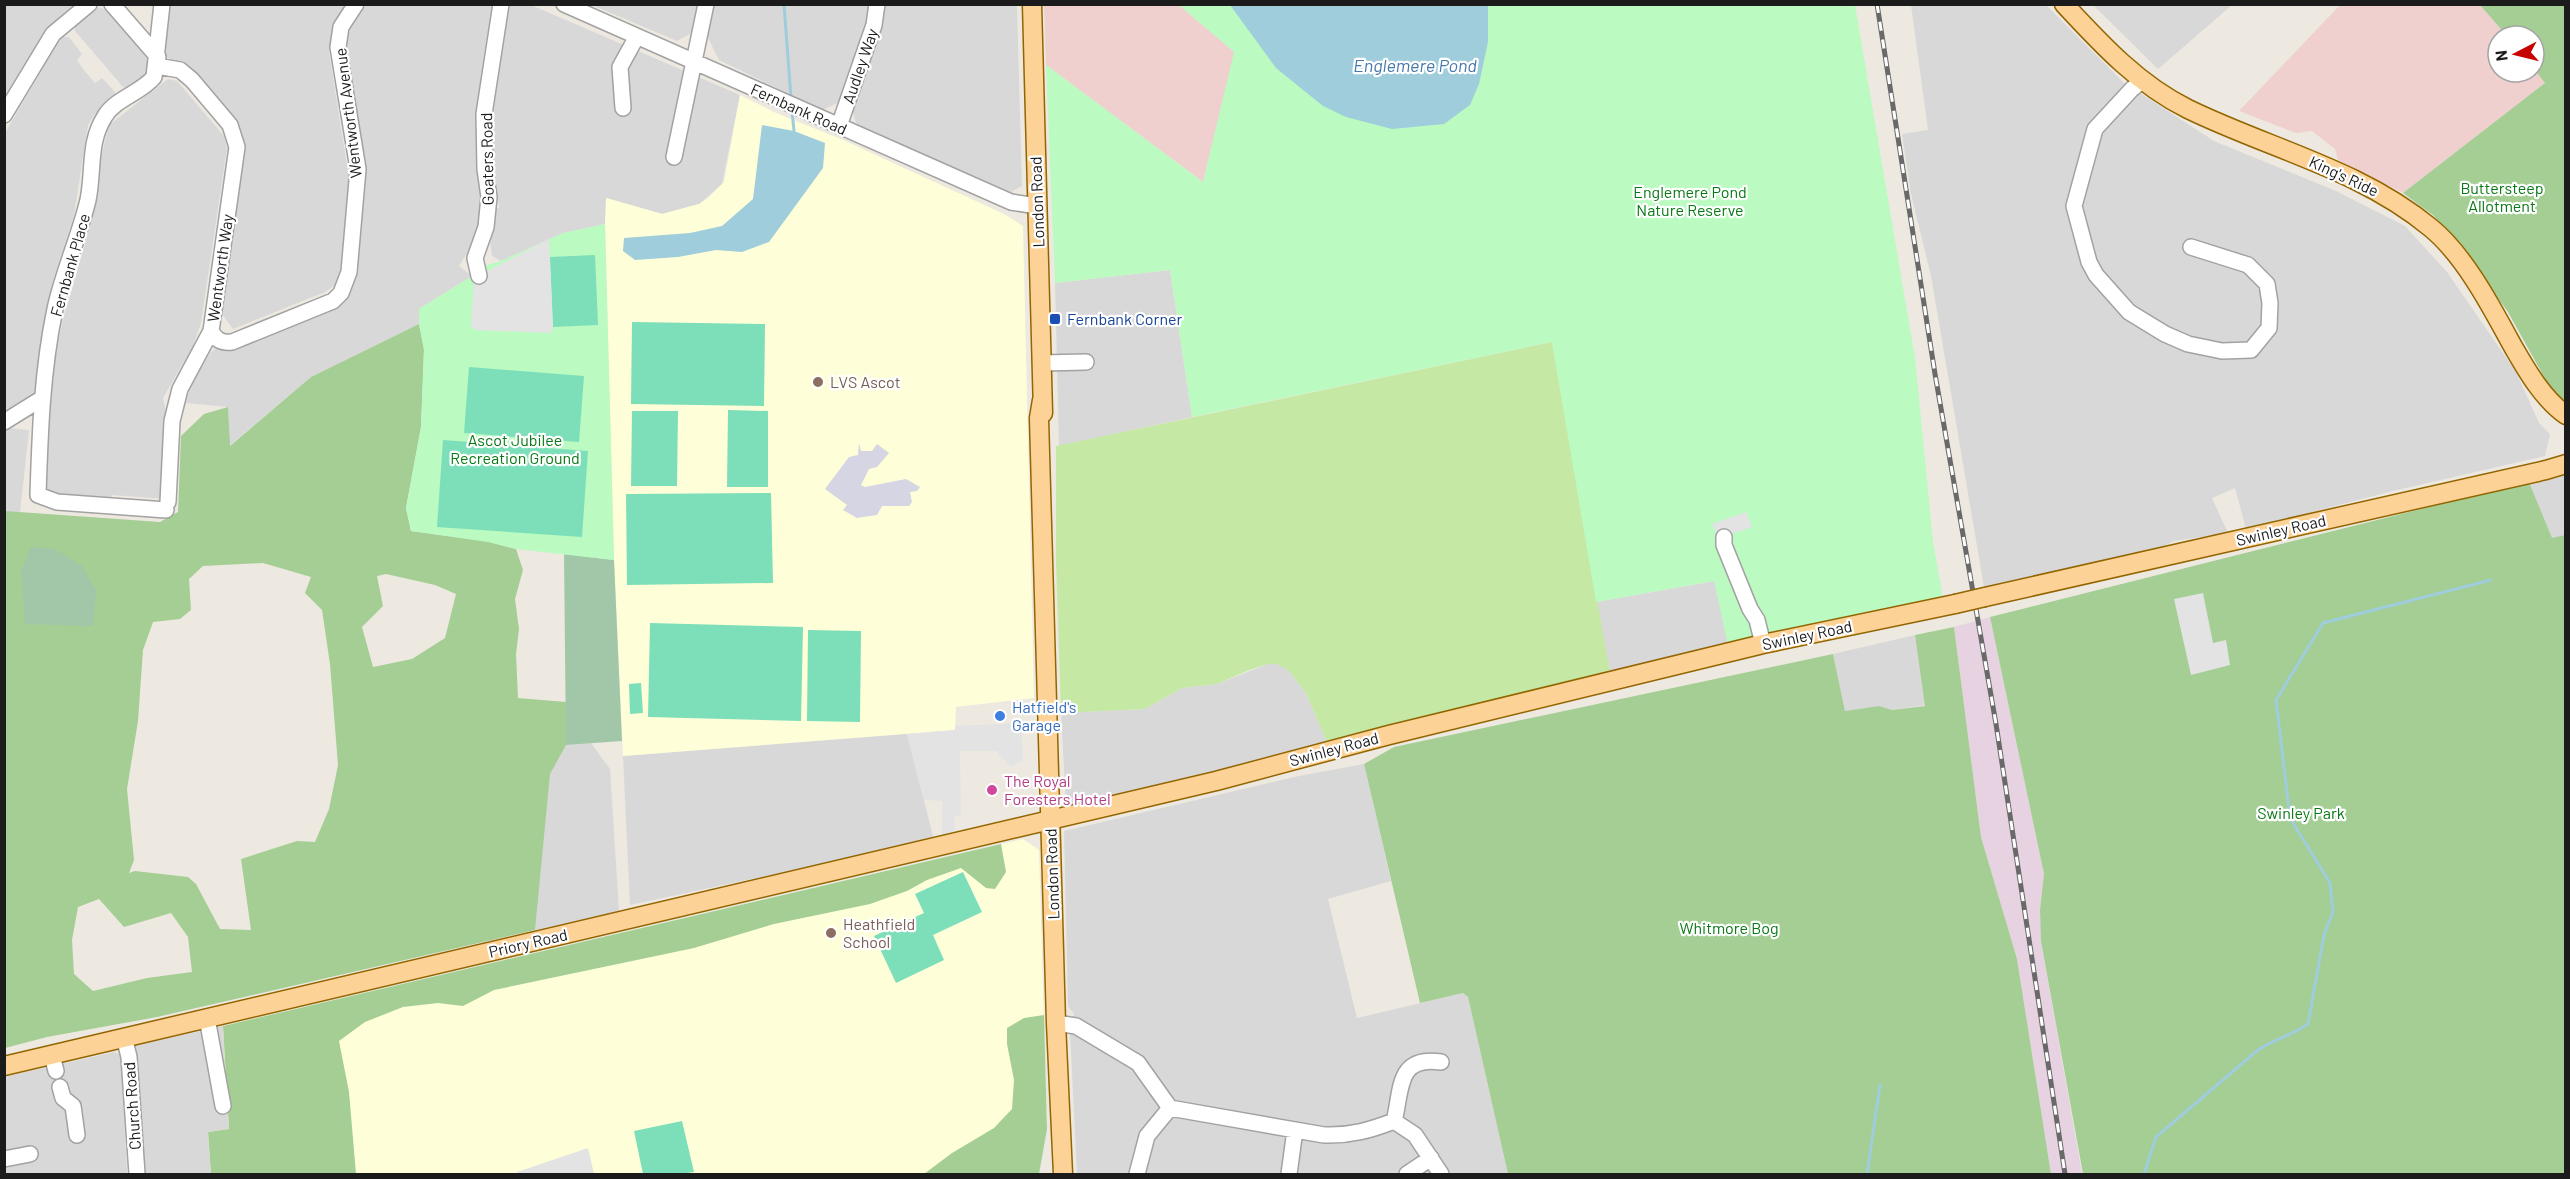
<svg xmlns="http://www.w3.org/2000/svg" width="2570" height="1179" font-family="Barlow,sans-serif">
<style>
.residential{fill:#d9d8d8}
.commercial{fill:#efd0cf}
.industrial{fill:#e7d2e2}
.education{fill:#feffd8}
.grass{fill:#c5e9a4}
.forest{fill:#a4ce94;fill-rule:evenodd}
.cemetery{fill:#a1c7a8}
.park{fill:#bbfac1}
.pitch{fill:#7cdfba}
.parking{fill:#e3e3e3}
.plaza{fill:#d5d5e3}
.water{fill:#9fcddc}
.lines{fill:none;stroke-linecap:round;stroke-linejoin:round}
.stream{stroke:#9fcddc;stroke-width:3}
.minor-casing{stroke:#a2a2a2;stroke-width:18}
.major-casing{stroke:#936500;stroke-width:21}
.minor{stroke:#fff;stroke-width:15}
.major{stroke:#fdd296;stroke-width:18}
.rail-casing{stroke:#696969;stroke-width:5}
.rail{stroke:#fff;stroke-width:3;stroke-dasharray:9;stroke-linecap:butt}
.major-bridge-casing{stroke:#936500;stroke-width:21;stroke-linecap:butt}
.major-bridge{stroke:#fdd296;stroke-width:18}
.transit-dot{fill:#1a4fb4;stroke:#fff;stroke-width:2}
.education-dot{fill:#8d6e63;stroke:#fff;stroke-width:2}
.shop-dot{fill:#3f7fe0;stroke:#fff;stroke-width:2}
.hotel-dot{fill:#d1479c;stroke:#fff;stroke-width:2}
.labels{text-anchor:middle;stroke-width:4.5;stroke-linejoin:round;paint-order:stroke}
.street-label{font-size:16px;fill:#1b1b1b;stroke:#fff}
.park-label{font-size:16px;fill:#097915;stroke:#fff}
.transit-label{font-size:16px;fill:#164399;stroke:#fff;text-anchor:start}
.education-label{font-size:16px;fill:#785e54;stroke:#fff;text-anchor:start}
.shop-label{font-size:16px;fill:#366cbe;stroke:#fff;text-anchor:start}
.hotel-label{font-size:16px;fill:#b23c85;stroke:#fff;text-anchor:start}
.water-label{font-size:18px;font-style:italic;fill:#4778ac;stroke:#fff}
</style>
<rect width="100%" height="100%" fill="#ede9e0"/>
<path class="residential" d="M5,5H76L5,102Z
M169,5H346L334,22L329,52L349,178L342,259L337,284L325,292L233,329L222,314L243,144L239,129L231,117L188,71L164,55Z
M366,5H494L476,121L484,196L477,237L459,266L472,276L419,309V324L311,377L229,446L228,407L186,403L192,382L211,352L215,349L231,350L335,307L345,300L357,277L365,176L346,44L348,34Z
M506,5H531L740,95L722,184L699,204L662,214L607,198L605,224L563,233L501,261L492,256L490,241L495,209L499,208L490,125Z
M592,5H1017L1022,186L1011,192L857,125L851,107L839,102L823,110L719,60L708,38L692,33L677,41Z
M1911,5H2046L2123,82L2214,141L2336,191L2405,226L2447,272L2516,372L2539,423L2550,434L2545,456L2393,491L2246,529L2235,488L2212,498L2228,533L2174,541L2152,552L1984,587L1931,276L1911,194L1902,134L1928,130Z
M2093,5H2232L2158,69Z
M94,6L107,10L151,62L147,77L130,88L123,87L75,31L74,23Z
M61,37H69L82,54L77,60L83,69L95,83L102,78L115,92V97L94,115L88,125L74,215L53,280L43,328L34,397L5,412V133Z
M168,79L177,81L224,136L227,148L201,323L193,346L163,398L173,441L166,499L112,495L109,502L41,497L56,354L62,323L91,224L102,153L109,125Z
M1170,270L1192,417L1059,446L1055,283Z
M7,428L29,430L20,513L5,511L4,429Z
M2565,472V535L2552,539L2529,482Z
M1715,581L1728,645L1610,673L1596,602Z
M1915,635L1926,705L1892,710L1879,706L1845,711L1833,654Z
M1268,664H1277L1288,670L1306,693L1329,747L1066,806L1061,713L1145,709L1182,688L1217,684Z
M907,734L934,840L630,905L623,756Z
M541,737L566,745L591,743L610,769L619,911L535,930Z
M1364,764L1391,881L1328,899L1357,1018L1463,993L1468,997L1508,1174H1077L1070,1032L1074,1014L1068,1006L1064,831L1299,776Z
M223,1026L229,1130L208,1132L211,1174H143L134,1046Z
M114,1052L121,1055L127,1174H5L4,1077Z"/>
<path class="commercial" d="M1044,5H1179L1235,52L1203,182L1046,65Z
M2340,5H2480L2507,36H2498V72H2534V69L2545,83L2403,193L2338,160L2335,149L2312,131L2296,133L2239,111Z"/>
<path class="industrial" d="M1990,617L2044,874L2040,910L2042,947L2082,1174H2051L2017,959L1981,837L1954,627Z"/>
<path class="education" d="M740,95L776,113L841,139L1004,214L1023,226L1034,698L956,707L955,730L623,756L614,560L605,224L606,198L662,214L699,204L707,199L724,182Z
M1023,839L1039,850L1047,1129L934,1174H211L208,1132L229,1129L223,1026Z"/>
<path class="grass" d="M1552,342L1610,673L1416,718L1329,747L1306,693L1288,670L1277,664H1268L1249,670L1217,684L1182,688L1145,709L1061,713L1056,562V446Z"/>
<path class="forest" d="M2480,5H2565V401L2549,386L2508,312L2456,241L2433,215L2403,193L2545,83L2534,69V36H2507Z
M419,324L424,349L421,427L406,508L411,531L486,541L516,549L523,570L515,599L519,629L516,654L518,698L566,702V745L550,774L535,930L157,1017L47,1037L5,1048V511L160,522L178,512L181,436L204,414L228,407L230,446L311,377ZM263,563L311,577L305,593L322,610L330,664L338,765L329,809L315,842L297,841L241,859L251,930L220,929L196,884L188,877L135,871L129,873L134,860L127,789L138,721L143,650L153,622L180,619L191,610L189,579L203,566ZM386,574L435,585L456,594L445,638L412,659L373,667L362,627L383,606L377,576ZM99,899L124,927L171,913L188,937L192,972L147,978L93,991L74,974L72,940L78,907Z
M2529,482L2552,538L2565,535V1174H2083L2041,941L2040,910L2044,874L1990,617Z
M1954,627L1981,837L2017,959L2051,1174H1508L1468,997L1463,993L1420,1003L1364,764L1394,747L1833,654L1845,711L1879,706L1892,710L1925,706L1915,635Z
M1001,844L1006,872L995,889L986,888L961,868L927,880L907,891L870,904L774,924L694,948L494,990L463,1006L438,1003L403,1007L365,1022L339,1041L349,1092L356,1174H211L208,1132L229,1129L223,1026Z
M1044,1015L1047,1129L1039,1174H924L952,1153L994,1128L1012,1109L1014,1080L1007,1044V1028L1024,1018Z"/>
<path class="cemetery" d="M31,547L55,549L82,566L96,590L93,626L25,624L21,571Z
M564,554L614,560L622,741L566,745Z"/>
<path class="park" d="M1179,5H1855L1915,358L1933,542L1943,598L1728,645L1714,581L1596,602L1552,342L1192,417L1170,270L1055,283L1046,65L1203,182L1234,52Z
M605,224L614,560L516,549L488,542L411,531L406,508L421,427L424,350L419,324V309L472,276L476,268L501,261L563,233Z"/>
<path class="pitch" d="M595,255L598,325L553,327L550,257Z
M632,322L765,324L764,406L631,404Z
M469,367L584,376L579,442L464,433Z
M728,410L768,411V487H727Z
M632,411H678L677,486H631Z
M443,440L588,451L582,537L437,527Z
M771,493L773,583L627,585L626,494Z
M650,623L803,627L801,721L648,717Z
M808,630L861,631L860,722L807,721Z
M641,683L643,713L630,714L629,684Z
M963,872L982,912L933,935L944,960L896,983L874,936L924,913L915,894Z
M682,1121L694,1172L681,1174H643L634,1131Z"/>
<path class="parking" d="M549,239L553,328L550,333L476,330L471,327L474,278Z
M1746,512L1752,527L1719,538L1712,524Z
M2203,593L2213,643L2226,640L2230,665L2191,675L2174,599Z
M1021,723L1023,760L1011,767L996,751H960L961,816L954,817L955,834L942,836V801L924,800L907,734L955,730V726Z
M588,1148L594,1174H518L517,1172Z"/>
<path class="plaza" d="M859,443L861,451H872L877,444L889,453L877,467L869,469L861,485L865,487L906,479L920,487L917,491L910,492L912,502L909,506H882L877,515L857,518L843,510L847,505L825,489L849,457L858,455Z"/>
<path class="water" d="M1230,5H1488V42L1479,84L1470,105L1444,124L1392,129L1346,117L1323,106L1276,68Z
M762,125L794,131L825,143L823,168L769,242L742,252L716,250L678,257L635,260L623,251L624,238L690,233L722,226L753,199Z"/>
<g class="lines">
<path class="stream" d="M784,4L791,98
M792,111L794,131
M1867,1174L1880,1085
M2144,1174L2156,1137L2258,1050C2274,1039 2293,1035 2308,1024L2324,935L2333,912L2330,883L2290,818L2276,700L2323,623L2491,580"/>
<defs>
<path id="minor" d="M112,4L158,57
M162,4L154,77C141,93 116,98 105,116C88,142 94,171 88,200C79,237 63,272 55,309C42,371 40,433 38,495L57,502L166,510
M564,4L1011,202L1037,206
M157,66L180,70L192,80L230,125L237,147L211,331L180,389L172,421L168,502
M2143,80L2132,89L2095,129L2074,206L2089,262L2096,275L2129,312L2165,334L2188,344L2222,351L2251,350L2269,328L2270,303L2267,284L2248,265L2191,247
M623,108L620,67L636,38
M4,115L53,34L89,4
M839,126L874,25L877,4
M674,157L706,4
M479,276L475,258L486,227L489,197L485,169L484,114L501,4
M211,331C216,340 221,343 232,342L333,301L341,293L349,272L358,169L338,47L341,27L356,4
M1042,363L1086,362
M4,422L41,399
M1724,537V545L1750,609L1757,620L1763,644
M207,1018L223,1106
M1056,1023L1076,1026L1138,1063L1170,1108L1324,1135C1350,1136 1371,1130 1394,1121
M124,1037L129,1057L137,1174
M52,1055L56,1071
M60,1087L63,1098L73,1106L77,1135
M1394,1121C1402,1091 1396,1055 1441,1062
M1394,1121L1415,1135L1441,1174
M4,1159L30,1154
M1137,1174L1147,1136L1170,1108
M1289,1174L1295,1130
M1407,1174L1431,1158"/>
<path id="major" d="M1032,4L1043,413
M2064,4C2101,44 2139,85 2188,109C2270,149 2360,169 2431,228C2464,255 2491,306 2511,343C2526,369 2542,398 2566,415
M1042,400L1039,418L1056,1023L1063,1174
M1985,597L2546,470L2566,464
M4,1066L1216,781L1389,735L1763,644L1955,604"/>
</defs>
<use href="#minor" class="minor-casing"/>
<use href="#major" class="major-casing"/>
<use href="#minor" class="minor"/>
<use href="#major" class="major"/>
<defs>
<path id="rail" d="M1877,4L1935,374L1996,724L2065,1174"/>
</defs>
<use href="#rail" class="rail-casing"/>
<use href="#rail" class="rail"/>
<defs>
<path id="major-bridge" d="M1955,604L1985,597"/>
</defs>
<use href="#major-bridge" class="major-bridge-casing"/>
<use href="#major-bridge" class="major-bridge"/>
</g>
<rect class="transit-dot" x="1049" y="313" width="12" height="12" rx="3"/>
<g class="education-dot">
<circle cx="818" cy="382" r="6"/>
<circle cx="831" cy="933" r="6"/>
</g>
<circle class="shop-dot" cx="1000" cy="716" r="6"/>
<circle class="hotel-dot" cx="992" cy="790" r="6"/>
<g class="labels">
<g class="street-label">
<text transform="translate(860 66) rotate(-71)" y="6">Audley Way</text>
<text transform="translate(799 109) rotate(24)" y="6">Fernbank Road</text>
<text transform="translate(348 113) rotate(-97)" y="6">Wentworth Avenue</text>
<text transform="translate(487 159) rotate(-91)" y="6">Goaters Road</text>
<text transform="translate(2344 176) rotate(25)" y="6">King's Ride</text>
<text transform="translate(1037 202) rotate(-92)" y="6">London Road</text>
<text transform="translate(70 265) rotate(-74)" y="6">Fernbank Place</text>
<text transform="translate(220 268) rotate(-82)" y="6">Wentworth Way</text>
<text transform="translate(2281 530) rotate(-13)" y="6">Swinley Road</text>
<text transform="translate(1807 635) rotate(-12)" y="6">Swinley Road</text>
<text transform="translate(1334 749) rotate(-15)" y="6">Swinley Road</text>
<text transform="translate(1052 874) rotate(-92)" y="6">London Road</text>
<text transform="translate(528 943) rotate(-13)" y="6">Priory Road</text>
<text transform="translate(132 1106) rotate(-94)" y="6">Church Road</text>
</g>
<g class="park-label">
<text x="2502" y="194">Buttersteep<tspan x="2502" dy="18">Allotment</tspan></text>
<text x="1690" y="198">Englemere Pond<tspan x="1690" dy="18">Nature Reserve</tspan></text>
<text x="515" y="446">Ascot Jubilee<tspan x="515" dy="18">Recreation Ground</tspan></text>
<text x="2301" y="819">Swinley Park</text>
<text x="1729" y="934">Whitmore Bog</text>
</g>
<g class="transit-label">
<text x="1067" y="325">Fernbank Corner</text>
</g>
<g class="education-label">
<text x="830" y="388">LVS Ascot</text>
<text x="843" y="930">Heathfield<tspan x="843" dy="18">School</tspan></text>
</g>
<g class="shop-label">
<text x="1012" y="713">Hatfield's<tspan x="1012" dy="18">Garage</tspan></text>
</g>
<g class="hotel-label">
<text x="1004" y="787">The Royal<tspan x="1004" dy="18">Foresters Hotel</tspan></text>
</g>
<g class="water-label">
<text x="1415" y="72">Englemere Pond</text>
</g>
</g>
<rect width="2570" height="1179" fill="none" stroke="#1b1b1b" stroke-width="12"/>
<g transform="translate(2516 54) rotate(263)"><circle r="28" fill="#ffffff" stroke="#a4a4a4" stroke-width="1.5"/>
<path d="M0-4.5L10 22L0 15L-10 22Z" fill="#c70300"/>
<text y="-9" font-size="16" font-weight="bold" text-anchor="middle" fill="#1b1b1b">N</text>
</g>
</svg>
